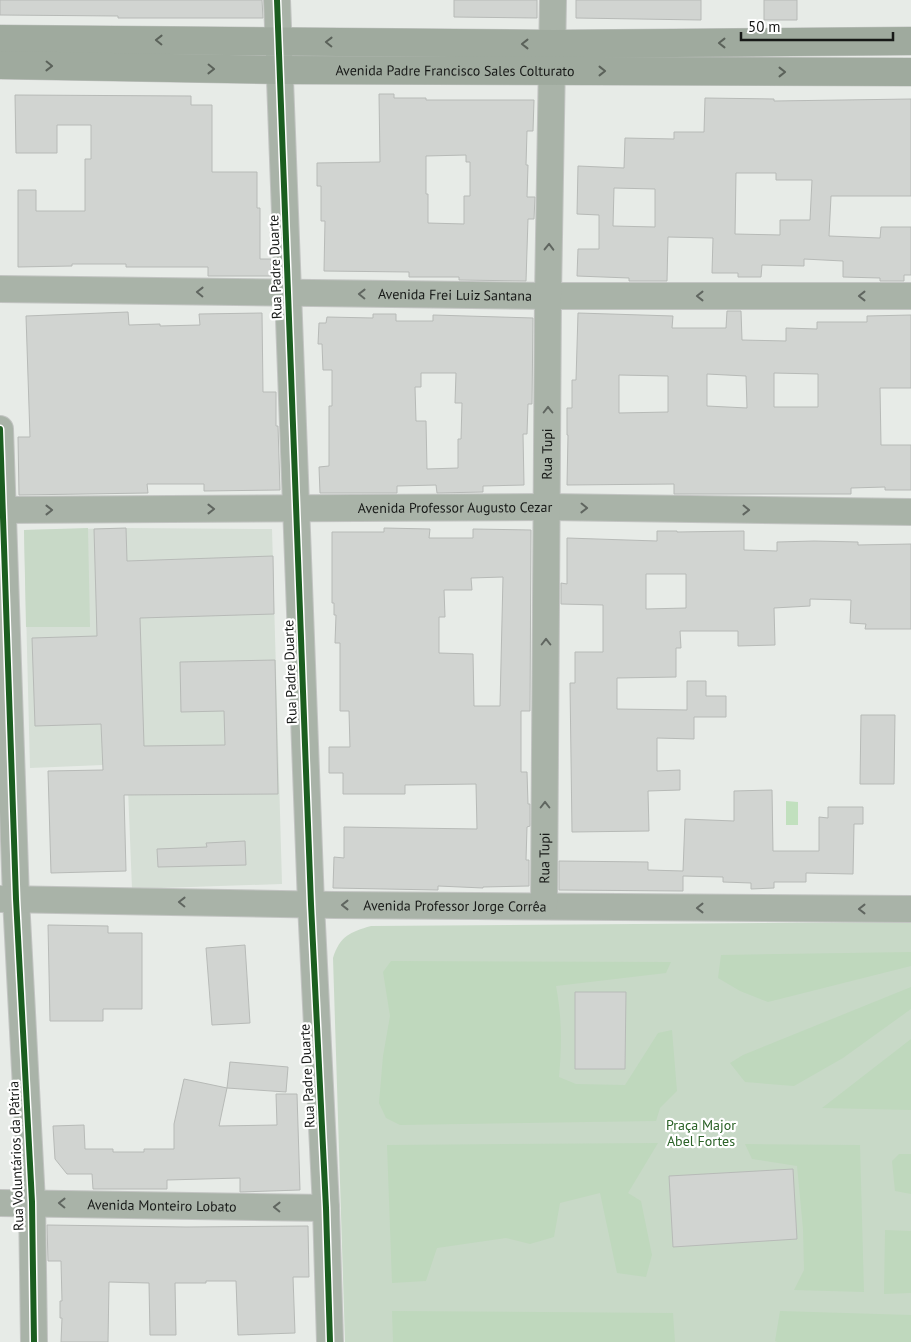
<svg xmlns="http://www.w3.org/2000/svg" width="911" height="1342" font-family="'PT Sans',sans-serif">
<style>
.built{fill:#d6dfd6}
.green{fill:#c8d9c7}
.forest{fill:#bfd8bd}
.water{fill:#c1e0be}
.building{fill:#d1d4d1;stroke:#b7bab7;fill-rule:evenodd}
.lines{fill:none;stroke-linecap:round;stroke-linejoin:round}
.minor-casing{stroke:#c2c4c2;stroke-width:28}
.major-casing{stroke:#c2c4c2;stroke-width:29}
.minor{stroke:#a9b3a8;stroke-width:26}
.major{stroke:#9faa9e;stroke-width:28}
.cycleway-casing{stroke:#fff;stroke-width:9}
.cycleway{stroke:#1b5e20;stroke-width:6}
.oneway{stroke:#5b625a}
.oneway2{stroke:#606660}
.labels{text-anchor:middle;stroke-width:4.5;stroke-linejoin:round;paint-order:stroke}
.street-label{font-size:14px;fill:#171917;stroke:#fff}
.park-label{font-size:14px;fill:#2b6227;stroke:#fff}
</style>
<rect width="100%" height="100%" fill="#e7ebe7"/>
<path class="built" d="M126,528L272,529L282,884L132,889L127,764L30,768L24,530Z"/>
<path class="green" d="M88,528L90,627H26L24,530Z
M911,922V1342H345L333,958C340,936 350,932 371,926Z"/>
<path class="forest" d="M911,952V966L768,1002L740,991L718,978L721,955Z
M391,961L671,962L666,973L556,986C562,1018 562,1045 559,1077L576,1084L625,1085L658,1033L672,1030L677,1091L660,1108L656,1121L400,1125L386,1118L379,1103L383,1056L390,1016L383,972Z
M911,987V1009L843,1058L794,1086L745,1082L730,1063L743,1055Z
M911,1039V1110L822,1108Z
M658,1143L628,1193L641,1201L652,1255L646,1277L617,1273L600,1193L560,1203L554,1237L530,1244L506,1238L437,1248L426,1281L392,1283L387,1145Z
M745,1144L860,1145L864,1292L794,1290L804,1270L803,1229L797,1166L752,1159Z
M899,1154H911V1194L895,1191L892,1161Z
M885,1230L911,1231V1293L884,1294Z
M392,1311L673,1313L675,1342H393Z
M780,1311L911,1315V1342H777L775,1341Z"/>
<path class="water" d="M786,801L798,802V825H786Z"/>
<path class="building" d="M0,0H262L263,18H118V16L0,15Z
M454,0H537V18L454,17Z
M576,0H701V20L576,18Z
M764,0H797V20H764Z
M379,94H394V98H426V100H534L533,131H527L526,165H528L527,197H535L534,219H528L526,281L459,280V277H409V272L324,271L325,221H321V186H317V163L380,162ZM466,155V162H470V196H464V224L428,223V194H426V156Z
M15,95L191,96V105H212V172H257V208H260V259H271V276H208V267H126V264H72V266L18,267V190H36V211H85V159H91V125H57V153H16Z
M705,98L774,99V101L911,99V196H831L829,236L880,238L881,227H911V275H904V281H880V278L843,277V261L804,259V266L762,265L761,277H738V273H712L713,238L668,237L667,281H629V278L577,276L578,249H599V215L577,214L578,166L624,168L625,138L674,139V132H704ZM736,173H776V180H812L810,220H780V235L735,234ZM614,188L655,189V227L613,226Z
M727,311H741L742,340L786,341V328L817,329V322H867V316L911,315V388H880L881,445H911V490H885V487L851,488V494H674V484L567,485L568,435H567V408H572V380H576L578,313L673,316L672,328H726ZM774,373L818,374V407H774ZM707,374L746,376L747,408L707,406ZM619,375L668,376V412L619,413Z
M128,312L129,325L160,324V326L200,325L199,314L262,313L263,392H276V426H278L280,490L204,491V484H147L148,493L19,495L18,437H30L26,316Z
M373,314H396V321H433V315L533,318L532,404H528L527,434H523L524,485L483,486V492L437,493L436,485L397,486V493H320L319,467L329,466V406H332V370H323L322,344H318L319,323H326L327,317L373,318ZM421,373H456L455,403H462L461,439H458V468L427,469L426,421H416L415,387H421Z
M126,528L127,561L273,556L274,614L140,618L144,746L225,745L224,711L181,712L180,662L275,660L278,794L124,795L126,871L51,873L48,771L103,770L101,724L35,726L32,638L97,636L94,529Z
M384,528L430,529L429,538H473V529L531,530L530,711H521V772H527L528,804H530V826L527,827L526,860H529V886L483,887V888L438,886V890L333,888L334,857L344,858V827L477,829L476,784L405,785V794H343V773H329V747H350L349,711H340V643H335L336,615H334V603H332V532H384ZM503,577L500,706H474L473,654L439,653V617H445L444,590H472L471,578Z
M657,531H677V532L744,531V550L777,551V542L814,541L858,542V545L911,544V629H865L866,624L850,623L851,600L810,599V606L774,608L775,645L738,646V631H680L681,648H676V677L617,678V709L687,710V681H706V696H726V717H694V739L657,738V771L680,770V790L648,791L649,831L572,832L570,683H575V652H603V605L561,604V583L567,584V538L657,541ZM646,574H686V608L646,609Z
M861,715H895L894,784H860Z
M772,790L773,851H819V817L828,818V807H863V824H854L853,874L806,873V882H774V888L751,889V883L723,882V877L683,876V891L559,890V861L648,862V870L683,871L685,819L734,821V791Z
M245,841L246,865L158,867L157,849L207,847L206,843Z
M48,925L108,926V933H142V1009H103V1021H50Z
M245,945L250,1023L212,1025L206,948Z
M575,992H626L625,1069H575Z
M230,1062L288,1067L286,1092L227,1088Z
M184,1079L227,1088L219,1126L277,1125L276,1094H297L300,1190L240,1192V1178L167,1180V1189H93L92,1174H67L55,1159L53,1126L84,1125L85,1149H113V1152H144V1149H174V1124Z
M793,1169L797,1239L673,1247L669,1176Z
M47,1225L186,1227L308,1226L309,1277H293L295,1333L238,1335L236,1281H206V1283H175L176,1335H150L149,1283L109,1282L108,1342H61L62,1318H60V1301H62L61,1261H48Z"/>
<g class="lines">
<defs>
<g id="minor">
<path d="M277,0L311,904L326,1208L330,1342"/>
<path id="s1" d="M0,289L548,296H911"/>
<path d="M0,429L16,899L32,1202L34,1342"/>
<path id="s2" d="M0,510L547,507L911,512"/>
<path id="s3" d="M0,899L334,905L911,909"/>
<path id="s4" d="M544,906L548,296L553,0"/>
<path id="s5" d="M0,1203L326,1208"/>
</g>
<g id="major">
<path d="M0,39L553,44L911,41"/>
<path id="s6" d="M0,65L279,70L911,72"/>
</g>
</defs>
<use href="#minor" class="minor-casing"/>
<use href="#major" class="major-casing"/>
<use href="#minor" class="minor"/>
<use href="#major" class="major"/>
<defs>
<path id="cycleway" d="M277,0L311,904L326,1208L330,1342
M0,429L16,899L32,1202L34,1342"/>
</defs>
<use href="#cycleway" class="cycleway-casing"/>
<use href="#cycleway" class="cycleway"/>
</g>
<defs><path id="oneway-chevron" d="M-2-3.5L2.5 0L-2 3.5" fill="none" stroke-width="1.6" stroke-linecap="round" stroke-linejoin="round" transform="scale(1.25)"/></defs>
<g class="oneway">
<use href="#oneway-chevron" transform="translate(159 40) rotate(-179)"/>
<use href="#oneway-chevron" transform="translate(329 42) rotate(-179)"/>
<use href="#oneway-chevron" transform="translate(722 43) rotate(180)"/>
<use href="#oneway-chevron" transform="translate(525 44) rotate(-180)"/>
<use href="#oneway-chevron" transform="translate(49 66) rotate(1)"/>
<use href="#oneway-chevron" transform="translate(211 69) rotate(1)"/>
<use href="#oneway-chevron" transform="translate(602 71)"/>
<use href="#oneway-chevron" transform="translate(782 72)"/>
</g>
<g class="oneway2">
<use href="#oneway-chevron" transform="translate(549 247) rotate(-89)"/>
<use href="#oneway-chevron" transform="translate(200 292) rotate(-179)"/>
<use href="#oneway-chevron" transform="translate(362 294) rotate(-179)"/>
<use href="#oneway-chevron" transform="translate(700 296) rotate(180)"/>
<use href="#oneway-chevron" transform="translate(862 296) rotate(180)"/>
<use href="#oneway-chevron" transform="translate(548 410) rotate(-90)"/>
<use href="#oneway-chevron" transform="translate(584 508) rotate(1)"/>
<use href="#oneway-chevron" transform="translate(211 509)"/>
<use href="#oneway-chevron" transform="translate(49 510)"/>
<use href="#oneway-chevron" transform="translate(746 510) rotate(1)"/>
<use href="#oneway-chevron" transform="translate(546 642) rotate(-90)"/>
<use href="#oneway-chevron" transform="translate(545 805) rotate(-90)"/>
<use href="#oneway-chevron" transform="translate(182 902) rotate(-179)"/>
<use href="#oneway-chevron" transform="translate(345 905) rotate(-180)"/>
<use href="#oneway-chevron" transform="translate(700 908) rotate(-180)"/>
<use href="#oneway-chevron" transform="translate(862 909) rotate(-180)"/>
<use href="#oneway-chevron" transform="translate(62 1203) rotate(-179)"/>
<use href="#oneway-chevron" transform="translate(277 1207) rotate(-179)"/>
</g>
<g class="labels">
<g class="street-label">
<text dy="5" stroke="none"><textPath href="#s6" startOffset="455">Avenida Padre Francisco Sales Colturato</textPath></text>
<text transform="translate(275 267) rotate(-92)" y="5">Rua Padre Duarte</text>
<text dy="5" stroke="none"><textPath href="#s1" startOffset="455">Avenida Frei Luiz Santana</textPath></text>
<text dy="5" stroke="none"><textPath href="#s4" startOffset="452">Rua Tupi</textPath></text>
<text dy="5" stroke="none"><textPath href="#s2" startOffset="455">Avenida Professor Augusto Cezar</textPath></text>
<text transform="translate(290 672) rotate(-92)" y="5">Rua Padre Duarte</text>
<text dy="5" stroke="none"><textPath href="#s4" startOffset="48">Rua Tupi</textPath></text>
<text dy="5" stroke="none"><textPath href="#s3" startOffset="455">Avenida Professor Jorge Corrêa</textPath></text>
<text transform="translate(307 1076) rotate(-93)" y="5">Rua Padre Duarte</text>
<text transform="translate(16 1156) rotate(-92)" y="5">Rua Voluntários da Pátria</text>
<text dy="5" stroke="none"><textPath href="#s5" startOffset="162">Avenida Monteiro Lobato</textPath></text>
</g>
<g class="park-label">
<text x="701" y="1130">Praça Major<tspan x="701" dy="16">Abel Fortes</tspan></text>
</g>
</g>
<path d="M741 32v8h152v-8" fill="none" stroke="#171917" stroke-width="2.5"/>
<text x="748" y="32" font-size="15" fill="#171917" stroke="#ffffff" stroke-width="4" paint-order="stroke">50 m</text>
</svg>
